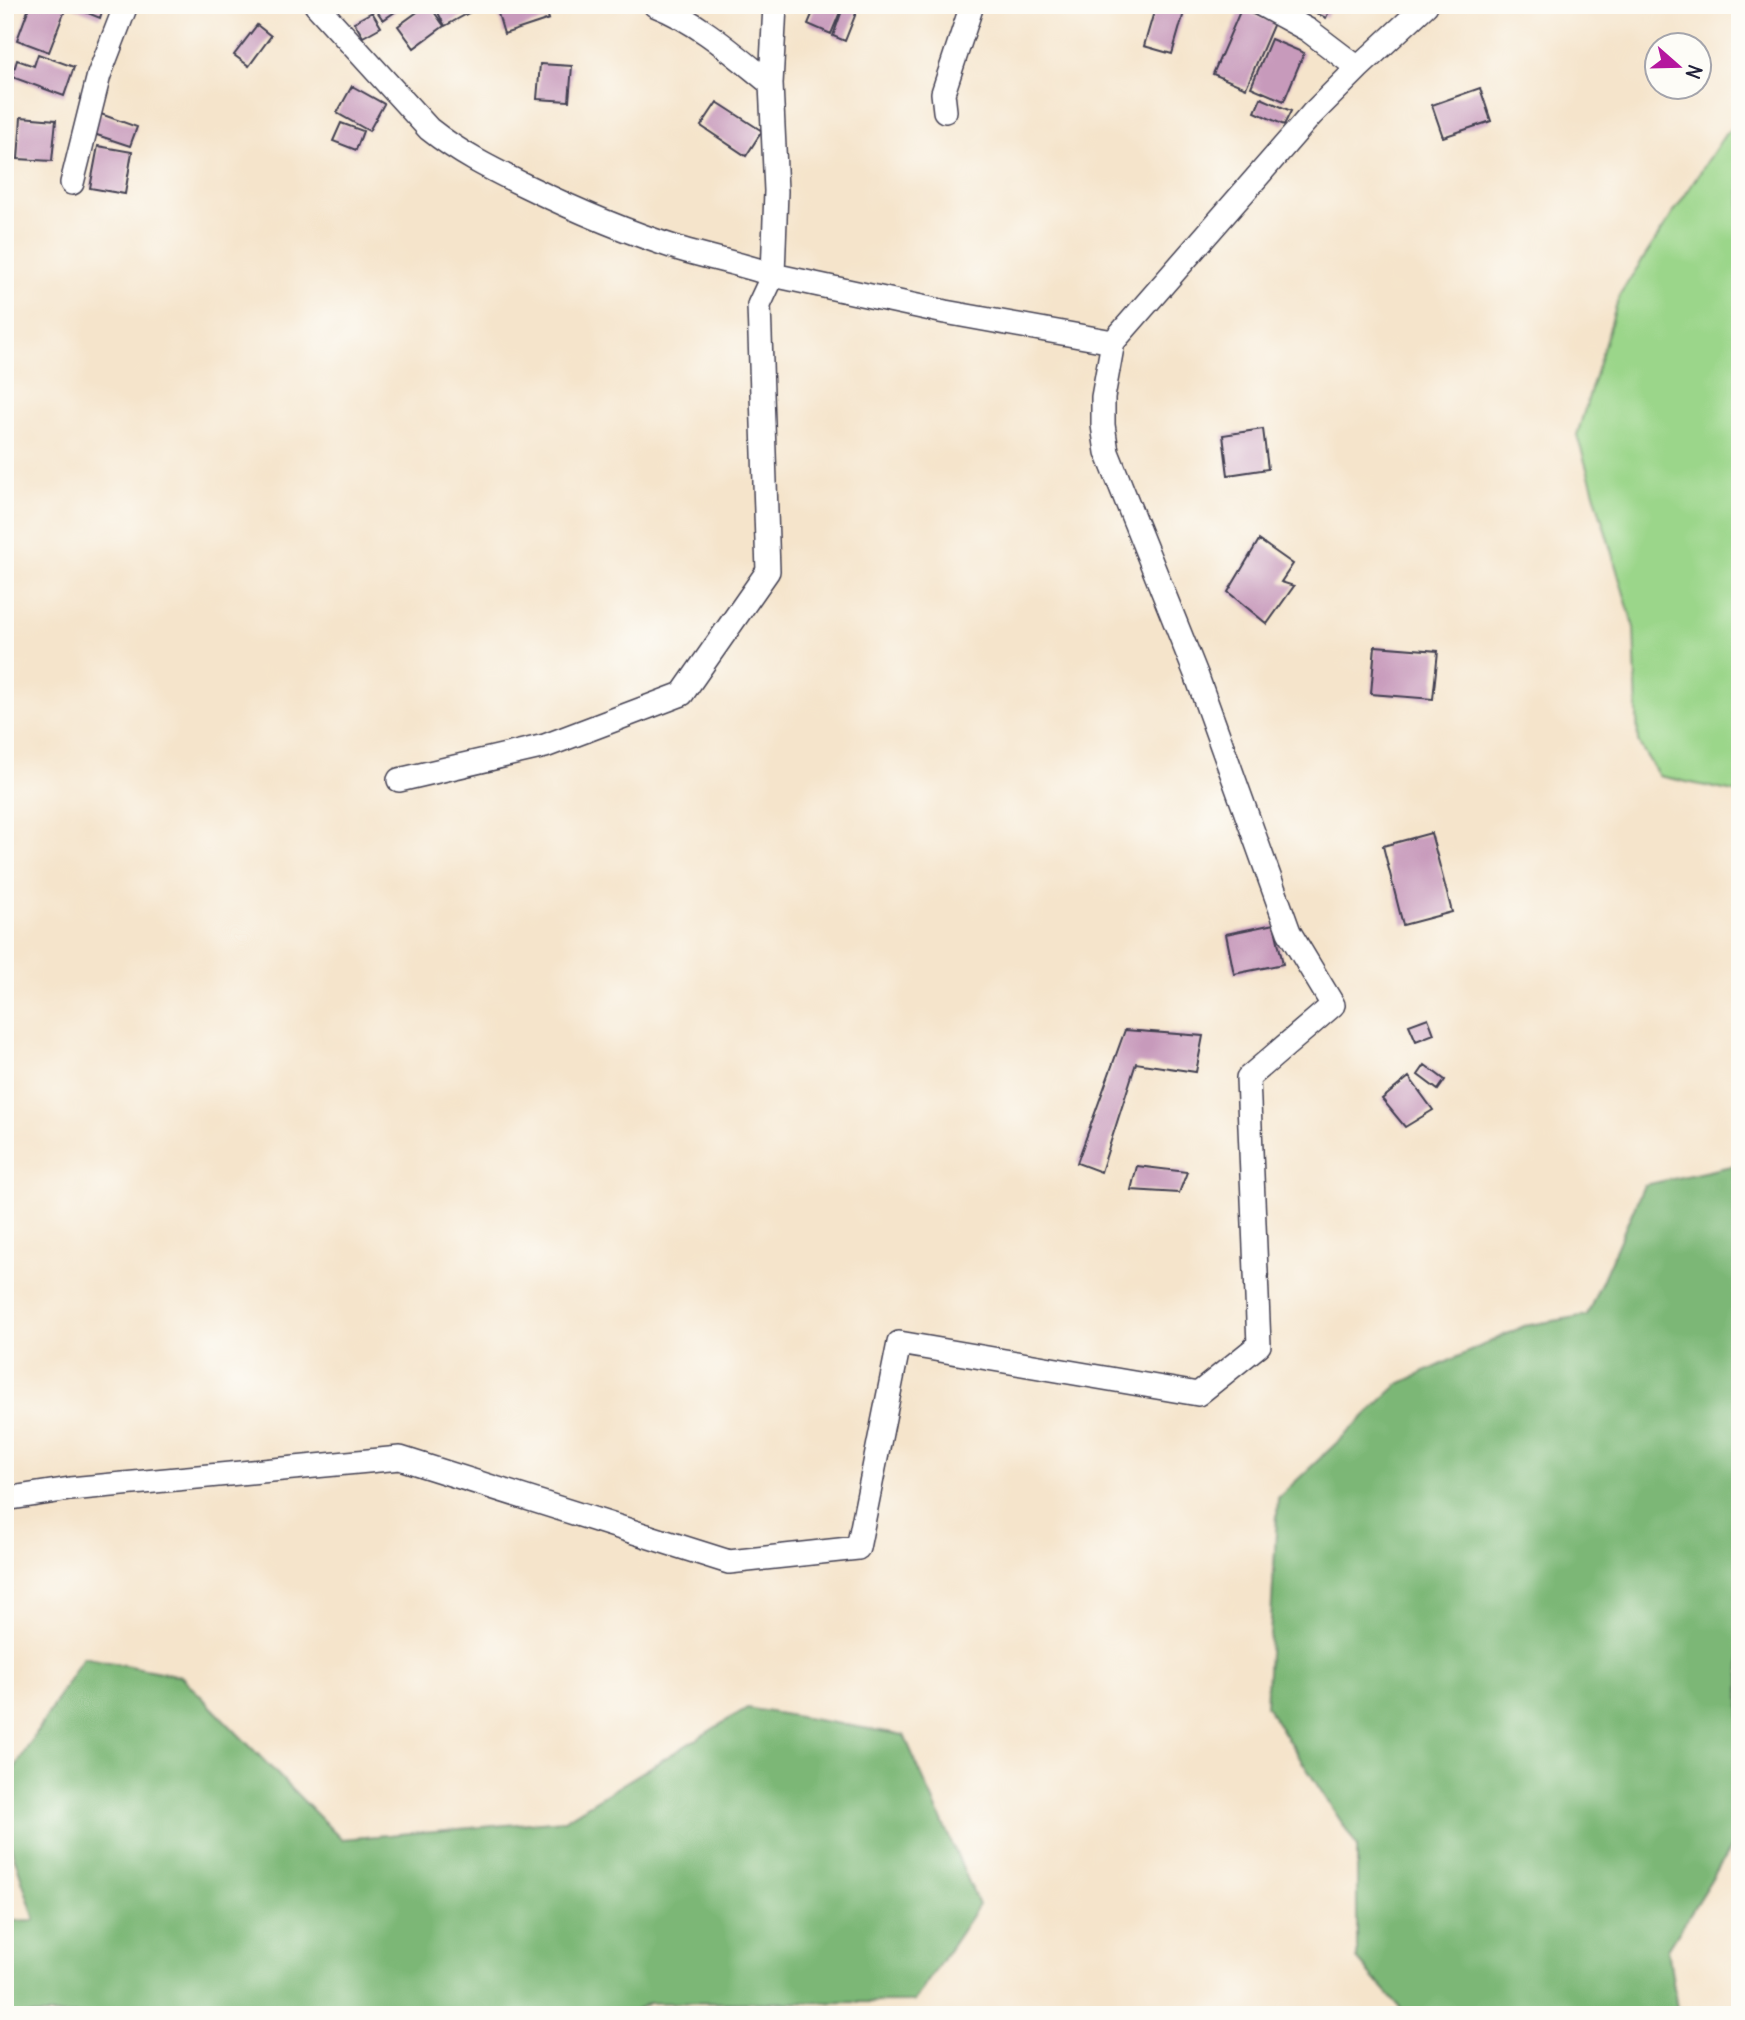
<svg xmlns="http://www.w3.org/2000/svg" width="1745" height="2020" font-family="Delius,sans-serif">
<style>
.green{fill:#9bd68a;stroke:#5e7c62;stroke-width:2}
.forest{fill:#7cb776;stroke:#4f6c58;stroke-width:2}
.building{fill:#c79abb}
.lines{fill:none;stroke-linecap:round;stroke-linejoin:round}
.minor-casing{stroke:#423f51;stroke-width:26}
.minor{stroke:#fff;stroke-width:23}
</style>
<rect width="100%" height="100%" fill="#fdfcf7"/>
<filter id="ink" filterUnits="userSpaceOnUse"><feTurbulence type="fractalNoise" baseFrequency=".0143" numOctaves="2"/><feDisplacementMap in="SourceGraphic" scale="14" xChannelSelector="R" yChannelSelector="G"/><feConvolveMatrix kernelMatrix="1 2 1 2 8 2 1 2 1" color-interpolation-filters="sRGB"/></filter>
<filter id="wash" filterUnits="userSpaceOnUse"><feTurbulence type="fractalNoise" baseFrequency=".00686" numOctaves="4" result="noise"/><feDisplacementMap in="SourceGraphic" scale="28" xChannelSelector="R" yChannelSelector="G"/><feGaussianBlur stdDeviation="1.57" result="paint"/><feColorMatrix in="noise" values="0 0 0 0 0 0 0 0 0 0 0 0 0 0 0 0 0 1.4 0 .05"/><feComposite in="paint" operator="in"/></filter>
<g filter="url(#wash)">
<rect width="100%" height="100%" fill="#f5e4cb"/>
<path class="green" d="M1740,122V793H1738L1659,776L1638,742L1634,628L1577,435L1620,294L1726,133Z"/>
<path class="forest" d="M1740,1164V1840L1735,1841L1668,1949L1678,2015H1406L1357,1959V1846L1266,1706L1278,1498L1399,1384L1524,1326L1587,1315L1644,1185Z
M83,1657L181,1676L341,1839L564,1820L747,1708L904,1735L979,1905L914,2002L649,2003L626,2015H5V1921L35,1920L5,1828V1784Z"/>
<g id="blocks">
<path class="building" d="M30,5H67L49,52L17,40Z
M68,5H104L100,18Z
M373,5H405L383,20Z
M427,5H429L444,26L414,48L398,26Z
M434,5H469L472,11L445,26Z
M512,5H544L549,19L504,34L497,10Z
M816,5H843L831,34L808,24Z
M844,5L858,8L845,41L833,36Z
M1156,5H1172L1185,9L1172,54L1144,46Z
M1299,5H1332L1326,18Z
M1241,9L1274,23L1246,88L1213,74Z
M372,12L381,27L363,37L354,22Z
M257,25L271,36L249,66L234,55Z
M1271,39L1304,53L1284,101L1251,87Z
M38,54L74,67L64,96L12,77L17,60L34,66Z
M540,64L572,66L569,101L537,99Z
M352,86L384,104L369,131L337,113Z
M1480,88L1491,121L1443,137L1432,105Z
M1261,98L1291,111L1284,125L1255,112Z
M717,102L762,131L746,156L701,126Z
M98,113L137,127L130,146L91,133Z
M21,117L56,120L52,161L18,159Z
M341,123L363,131L356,150L333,141Z
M98,146L132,152L125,194L90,188Z
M1263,429L1268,469L1228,475L1223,435Z
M1259,540L1293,564L1281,582L1294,586L1267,624L1228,592Z
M1375,646L1438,651L1433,699L1371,694Z
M1431,833L1452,912L1403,925L1383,846Z
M1274,924L1283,964L1234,974L1226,934Z
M1428,1018L1434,1034L1416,1041L1409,1025Z
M1125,1030L1203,1036L1196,1072L1136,1063L1101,1172L1077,1163Z
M1425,1065L1445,1080L1438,1090L1418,1075Z
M1409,1077L1433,1110L1405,1127L1382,1099Z
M1137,1166L1187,1172L1179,1193L1131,1190Z"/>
</g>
</g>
<g filter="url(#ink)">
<use href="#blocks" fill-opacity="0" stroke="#423f51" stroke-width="2"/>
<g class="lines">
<defs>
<path id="minor" d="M316,5L429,129C459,153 491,169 526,186C575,210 627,232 680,249C710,258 742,264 773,275L776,191L771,84L775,5
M655,5C699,22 735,55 771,84
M1262,5L1308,30L1358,68
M945,111L943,93L972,5
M72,183L99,75L126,5
M399,780L545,746L682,694L768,571L759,305L773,275L945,312L1113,342L1312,114L1358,68L1426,5
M5,1499L70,1489L400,1458L729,1562L858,1548L899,1343L1198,1394L1259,1345L1248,1078L1333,1005L1289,932L1196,674L1107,452L1103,425V397L1113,342"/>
</defs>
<use href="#minor" class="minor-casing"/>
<use href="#minor" class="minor"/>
</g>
</g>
<rect width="1745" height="2020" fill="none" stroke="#fdfcf7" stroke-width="28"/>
<g transform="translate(1678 66) rotate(110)"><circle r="33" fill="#fdfcf7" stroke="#a5a5ac" stroke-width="2"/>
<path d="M0-5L12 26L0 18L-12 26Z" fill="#b5179e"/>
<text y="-10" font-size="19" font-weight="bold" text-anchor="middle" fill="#22223b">N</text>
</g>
</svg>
